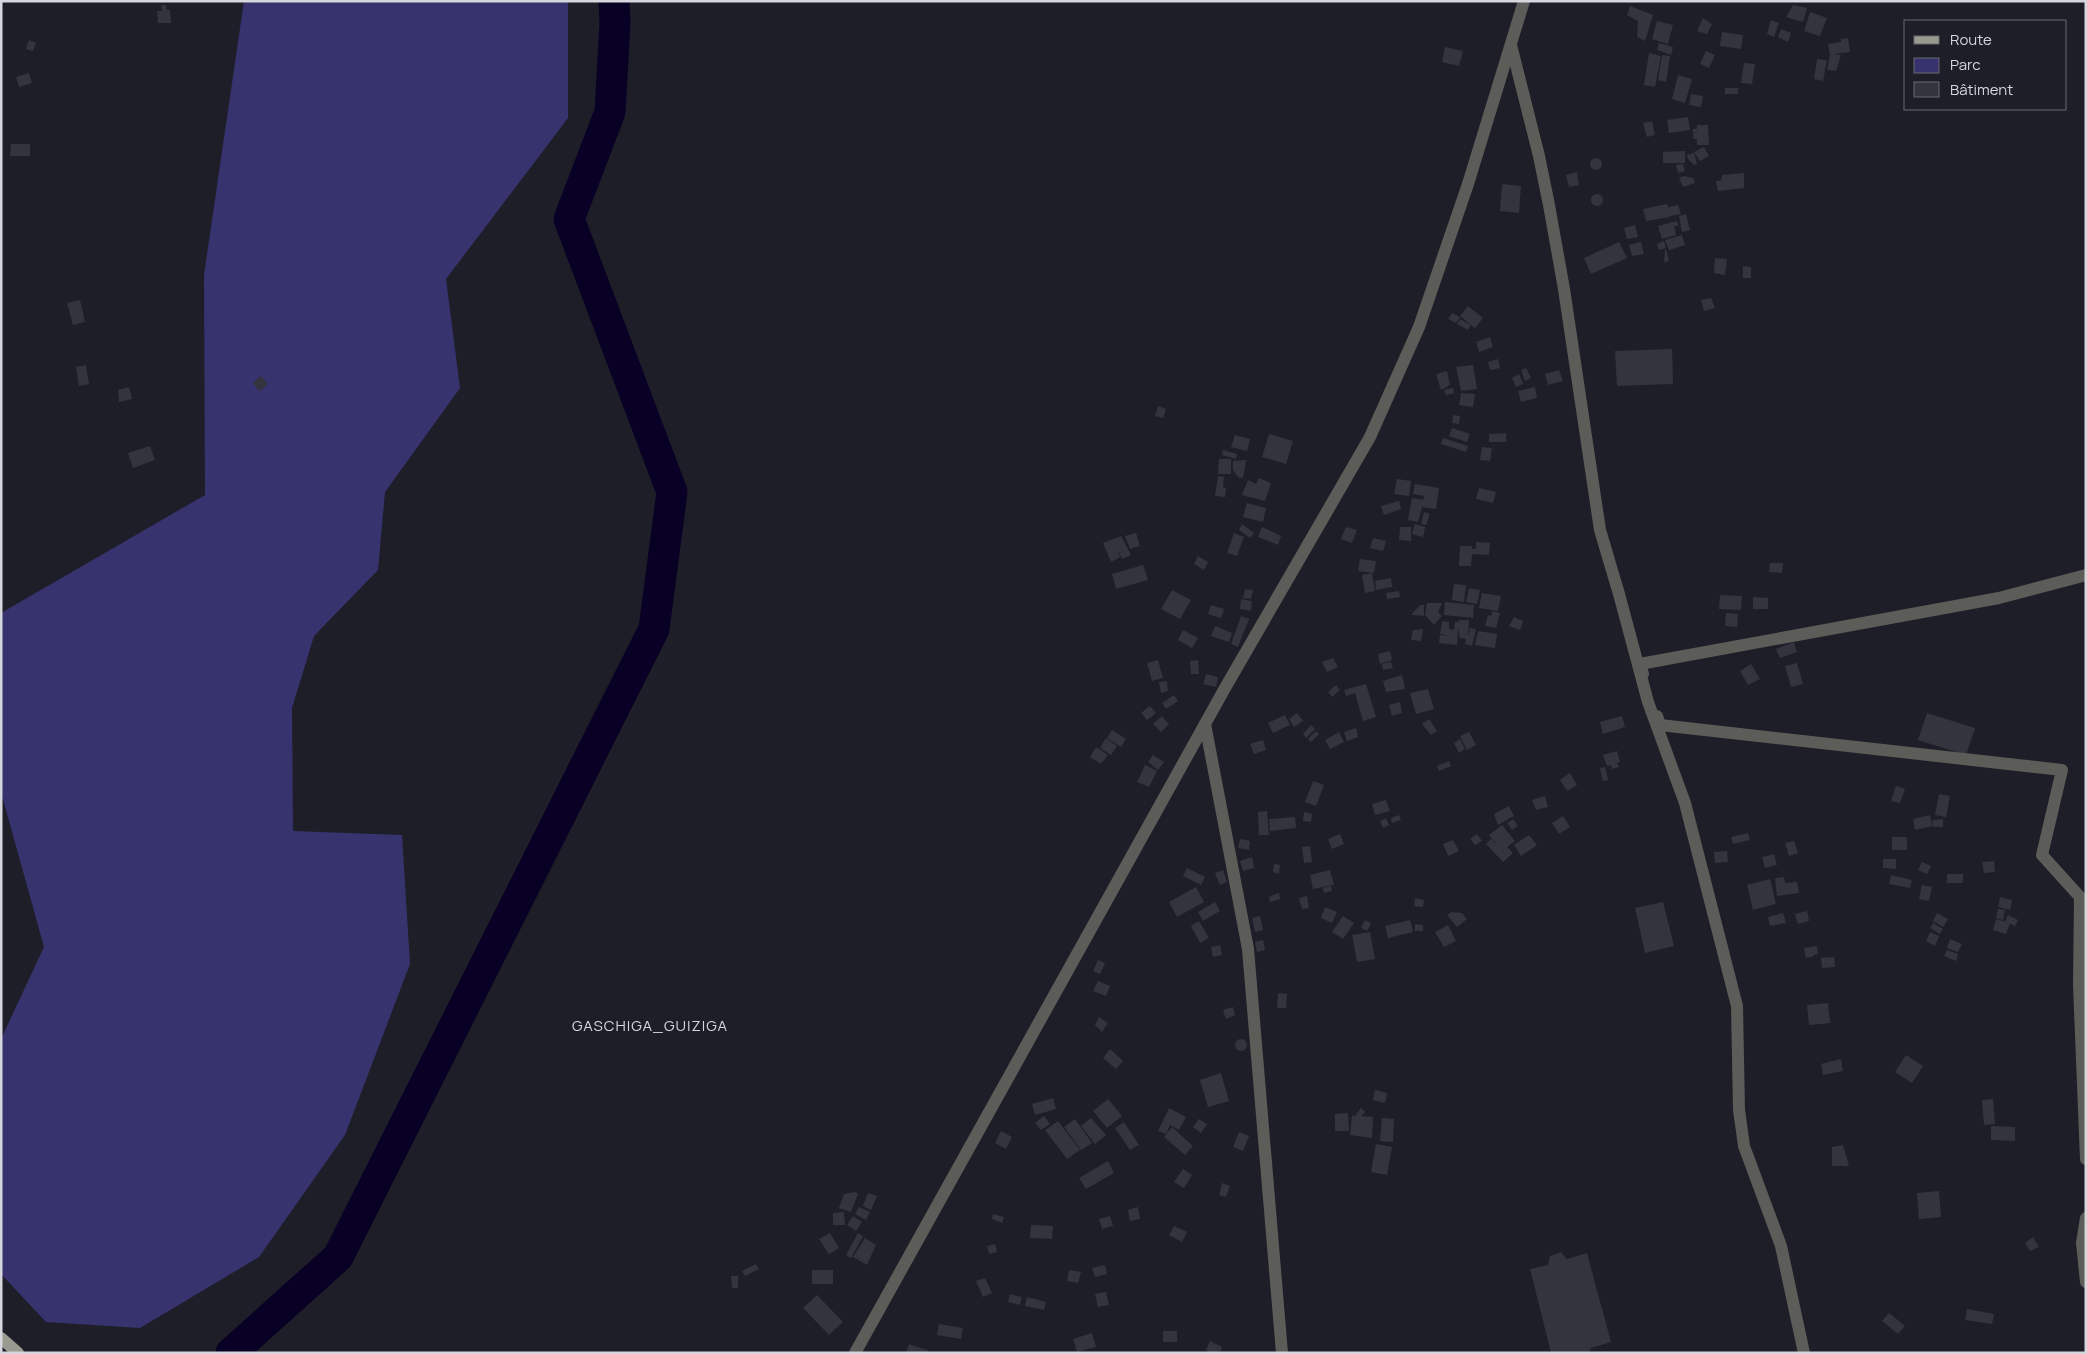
<svg xmlns="http://www.w3.org/2000/svg" width="2087" height="1354" font-family="Manrope,sans-serif">
<style>
.green{fill:#37336f}
.lines{fill:none;stroke-linecap:round;stroke-linejoin:round}
.river{stroke:#080125;stroke-width:31}
.building{fill:#34343f}
.minor{stroke:#5c5d58;stroke-width:12}
.tertiary{stroke:#5c5d58;stroke-width:12}
.primary{stroke:#999b90;stroke-width:12}
.labels{text-anchor:middle;stroke-width:5;stroke-linejoin:round;paint-order:stroke}
.quarter-label{font-size:15px;letter-spacing:1px;fill:#d6d6dd;stroke:#1e1e28}
</style>
<rect width="100%" height="100%" fill="#1e1e28"/>
<path class="green" d="M244,1H568V118L446,279L460,388L385,492L378,570L314,636L292,708L293,831L402,835L410,964L345,1135L259,1257L140,1328L46,1322L1,1274V1039L44,947L1,792V613L205,495L204,275Z"/>
<g class="lines">
<path class="river" d="M231,1353L338,1257L654,629L672,492L569,219L610,112L615,24L614,1"/>
</g>
<path class="building" d="M161,5H166L167,10H170L171,23H158L157,11H162Z
M1793,5L1807,8L1803,22L1786,17Z
M1630,6L1653,15L1645,41L1637,37L1638,21L1627,15Z
M1810,12L1827,18L1820,36L1804,31Z
M1703,18L1712,24L1707,34L1697,31Z
M1771,20L1779,23L1774,37L1767,34Z
M1657,21L1673,25L1668,44L1652,39Z
M1781,29L1791,33L1788,42L1778,37Z
M1722,32L1743,35L1741,49L1720,46Z
M1848,38L1850,52L1834,54L1841,55L1836,71L1827,70L1830,55L1828,44L1841,42V39Z
M29,40L36,43L33,51L26,49Z
M1659,43L1673,47L1671,55L1657,50Z
M1445,47L1463,51L1459,66L1442,62Z
M1706,51L1715,55L1709,68L1700,64Z
M1649,53L1661,56L1655,87L1644,85Z
M1662,55L1670,56L1666,82L1658,80Z
M1817,59L1827,60L1823,81L1814,79Z
M1744,63L1755,64L1752,84L1741,83Z
M29,73L32,83L19,87L16,77Z
M1678,75L1692,79L1685,103L1672,99Z
M1725,88H1738V94H1725Z
M1691,94L1703,96L1701,107L1689,105Z
M1688,117L1690,130L1669,133L1667,120Z
M1652,121L1655,135L1647,137L1643,123Z
M1697,125H1708L1709,145H1697V139H1693V134L1697,132L1693,133V129H1697Z
M11,144H30V156H10Z
M1704,147L1709,156L1700,161L1694,152Z
M1685,151V163H1663V152Z
M1694,153L1697,164L1694,165L1688,159L1687,155Z
M1590 164a6 6 0 1 1 12 0a6 6 0 1 1-12 0Z
M1683,164L1685,171L1678,173L1676,165Z
M1577,172L1579,185L1569,187L1566,175Z
M1744,173V188L1718,191L1716,181H1721L1722,175Z
M1684,176L1693,178L1695,183L1683,187L1679,178Z
M1502,184L1521,186L1519,213L1500,211Z
M1591 200a6 6 0 1 1 12 0a6 6 0 1 1-12 0Z
M1667,204L1668,207L1678,205L1681,214L1670,216L1669,210L1670,217L1646,221L1643,209Z
M1686,214L1690,230L1682,232L1679,216Z
M1677,221L1678,226H1674L1676,235L1662,239L1658,226Z
M1635,225L1638,237L1627,239L1624,228Z
M1682,235L1685,245L1669,250L1665,240Z
M1664,241L1666,248L1659,250L1657,244Z
M1619,242L1627,258L1591,274L1584,258Z
M1641,242L1644,254L1632,256L1629,245Z
M1666,249L1669,261L1664,262L1665,250Z
M1715,258L1727,259L1725,275L1714,273Z
M1743,266L1751,267V278H1743Z
M1711,298L1715,308L1704,311L1701,300Z
M80,300L85,322L73,325L67,303Z
M1468,306L1483,318L1475,328L1460,316Z
M1452,313L1460,317L1456,323L1448,319Z
M1460,319L1471,325L1468,330L1457,324Z
M1490,337L1493,347L1479,352L1476,342Z
M1672,349L1673,384L1617,386L1615,351Z
M1498,359L1500,368L1490,370L1488,362Z
M86,365L89,384L79,386L76,367Z
M1473,365L1477,389L1461,391L1456,367Z
M1526,368L1531,378L1525,381L1521,370Z
M1559,370L1563,381L1548,385L1545,374Z
M1447,371L1450,385L1441,390L1436,374Z
M1519,374L1523,384L1516,387L1512,378Z
M261,376L268,384L259,391L253,383Z
M129,387L132,399L119,402L118,390Z
M1535,387L1537,398L1521,402L1518,391Z
M1453,388L1454,393L1446,395L1444,390Z
M1461,393L1475,394L1473,407L1459,405Z
M1158,406L1166,409L1163,418L1155,416Z
M1453,415L1460,416L1459,424L1452,423Z
M1452,428L1470,434L1467,442L1449,436Z
M1506,433V442H1489V434Z
M1269,434L1293,441L1286,464L1262,457Z
M1235,435L1250,439L1247,451L1231,447Z
M1443,438L1468,446L1466,452L1441,444Z
M150,446L155,460L133,468L128,453Z
M1482,447L1492,448L1490,461L1480,460Z
M1223,450L1237,454L1236,459L1222,455Z
M1219,459H1231V474H1218Z
M1246,460L1243,478L1238,477L1233,470V461Z
M1218,476L1224,477L1223,487L1226,488L1225,497L1215,496Z
M1259,478L1271,483L1265,501L1242,495L1248,480L1256,484Z
M1397,479L1411,481L1409,496L1394,494Z
M1415,484L1439,488L1436,509L1422,507L1418,522L1408,520L1412,498L1423,500L1424,496L1413,494Z
M1479,488L1496,492L1493,503L1476,499Z
M1399,501L1401,509L1384,515L1381,506Z
M1247,503L1266,508L1263,522L1243,517Z
M1424,512L1430,514L1426,525L1421,524Z
M1242,524L1254,533L1250,538L1239,530Z
M1415,524L1425,527L1423,537L1412,534Z
M1262,527L1281,536L1278,545L1258,537Z
M1346,527L1357,530L1352,543L1341,539Z
M1400,527H1411V541L1399,540Z
M1136,533L1140,546L1130,549L1125,536Z
M1234,533L1244,537L1237,556L1227,553Z
M1121,536L1131,555L1122,559L1117,548L1120,557L1111,562L1103,543Z
M1373,538L1386,541L1383,551L1370,548Z
M1476,542L1490,543L1489,555L1472,554L1471,566H1459L1460,546H1472V549H1476Z
M1198,556L1208,562L1204,570L1194,564Z
M1360,559L1376,561L1374,573L1358,571Z
M1770,563H1783L1782,573L1769,572Z
M1143,565L1148,580L1116,589L1112,574Z
M1372,573L1375,591L1365,593L1362,575Z
M1391,578L1392,587L1376,590L1375,581Z
M1454,584L1466,585L1464,602L1452,600Z
M1469,588L1480,590L1477,604L1466,602Z
M1245,589L1253,590L1251,599L1243,598Z
M1172,590L1191,600L1180,619L1161,609Z
M1399,591L1400,597L1387,599L1386,593Z
M1482,593L1501,596L1498,611L1479,608Z
M1720,595L1742,596L1741,610L1719,609Z
M1753,597L1768,598V609H1753Z
M1241,599L1252,601L1251,611L1240,609Z
M1445,602L1474,605L1473,618L1444,615Z
M1427,603H1442L1438,612L1442,616L1434,625L1425,615Z
M1211,605L1224,609L1221,618L1208,614Z
M1421,605H1424V616L1412,615L1413,612Z
M1492,611L1500,613L1496,628L1485,626L1488,615L1491,616Z
M1726,613L1738,614L1737,627L1725,626Z
M1241,616L1249,619L1238,647L1231,644Z
M1514,617L1523,621L1520,630L1509,626Z
M1459,620H1469L1468,637L1470,628L1476,629L1472,646L1465,644L1467,634L1466,639L1460,638L1458,628L1457,645L1439,643L1440,635L1451,636L1440,634L1442,621L1449,622V629L1454,630L1455,622H1459Z
M1215,626L1232,633L1229,642L1211,636Z
M1423,629L1421,641L1411,640L1413,630Z
M1183,630L1198,638L1192,648L1178,640Z
M1478,631L1497,634L1495,648L1475,645Z
M1794,642L1797,652L1780,658L1776,649Z
M1390,651L1392,660L1380,664L1378,654Z
M1333,658L1338,667L1327,672L1322,662Z
M1158,660L1163,678L1152,681L1147,663Z
M1198,660L1199,674H1191L1190,661Z
M1391,662L1393,668L1383,670L1382,664Z
M1797,663L1803,684L1791,687L1785,666Z
M1751,664L1760,679L1748,685L1740,671Z
M1206,674L1218,677L1216,687L1203,684Z
M1402,675L1405,689L1386,692L1383,681Z
M1167,681L1168,691L1161,693L1159,682Z
M1366,684L1376,717L1363,721L1355,693L1346,696L1344,690Z
M1336,685L1340,690L1332,697L1328,692Z
M1428,689L1434,709L1416,714L1410,693Z
M1174,695L1178,701L1166,709L1162,703Z
M1400,702L1402,713L1392,716L1389,705Z
M1150,706L1156,713L1147,720L1141,713Z
M1297,713L1303,721L1294,727L1289,719Z
M1927,713L1975,728L1966,755L1918,740Z
M1285,715L1290,725L1273,733L1268,723Z
M1162,716L1169,724L1161,732L1153,724Z
M1622,716L1625,727L1603,734L1600,722Z
M1429,719L1437,731L1431,735L1422,724Z
M1311,725L1315,729L1306,738L1303,734Z
M1356,728L1358,737L1347,741L1344,732Z
M1112,730L1126,739L1121,747L1107,738Z
M1316,731L1319,734L1311,742L1308,739Z
M1339,732L1344,742L1330,749L1325,740Z
M1469,732L1476,745L1467,750L1460,736Z
M1106,738L1117,746L1111,755L1100,748Z
M1460,739L1465,749L1459,753L1454,743Z
M1263,740L1266,750L1254,754L1250,744Z
M1096,747L1108,755L1101,764L1090,757Z
M1617,751L1620,762L1617,763L1619,767L1612,769L1611,765L1607,766L1603,755Z
M1153,755L1164,762L1158,770L1148,762Z
M1449,761L1451,766L1439,771L1437,766Z
M1145,765L1157,771L1149,787L1137,782Z
M1605,767L1608,780L1603,781L1600,768Z
M1570,773L1577,785L1567,791L1560,780Z
M1313,781L1324,785L1316,806L1305,802Z
M1896,786L1905,789L1900,803L1891,801Z
M1939,794L1950,796L1946,817L1935,815Z
M1545,796L1548,807L1536,810L1532,800Z
M1386,800L1390,811L1375,815L1372,804Z
M1509,806L1514,816L1498,825L1494,814Z
M1267,811L1269,835H1259L1258,812Z
M1304,812L1312,814L1311,822L1303,821Z
M1399,815L1401,820L1392,823L1391,818Z
M1930,815L1932,826L1915,830L1913,819Z
M1563,816L1570,827L1559,834L1552,823Z
M1295,817L1296,828L1270,831L1269,819Z
M1386,818L1389,825L1383,828L1380,821Z
M1513,819L1518,826L1512,830L1507,823Z
M1943,819V827H1933L1932,820Z
M1502,825L1515,841L1507,847L1513,853L1503,862L1486,844L1491,839L1497,845L1489,835Z
M1748,833L1750,840L1733,844L1731,837Z
M1340,834L1344,844L1332,849L1328,839Z
M1477,834L1482,841L1475,845L1470,839Z
M1529,835L1537,845L1521,856L1514,845Z
M1892,837H1907V850H1892Z
M1240,839L1250,841L1249,850L1238,848Z
M1453,840L1459,851L1448,856L1443,844Z
M1794,841L1798,853L1789,856L1785,843Z
M1310,846L1312,862L1304,863L1302,847Z
M1727,851L1728,862L1715,863L1714,852Z
M1774,854L1777,865L1765,868L1762,857Z
M1252,857L1254,868L1243,871L1240,861Z
M1883,859H1896V869L1883,868Z
M1994,861L1995,872L1984,873L1982,862Z
M1922,862L1931,866L1927,874L1918,870Z
M1274,864L1280,865L1279,874L1273,872Z
M1187,868L1205,877L1201,885L1183,876Z
M1223,870L1227,882L1220,885L1215,873Z
M1330,870L1334,885L1313,889L1310,875Z
M1947,874H1963V883H1947Z
M1891,875L1912,880L1910,888L1889,884Z
M1784,877L1785,883L1797,882L1799,893L1777,896L1775,878Z
M1770,879L1776,904L1753,910L1747,885Z
M1922,885L1932,887L1929,901L1919,899Z
M1331,886L1332,891L1324,893L1323,888Z
M1196,887L1204,902L1177,917L1169,902Z
M1279,893L1280,899L1270,902L1269,897Z
M1307,896L1309,908L1302,909L1299,898Z
M2000,897L2012,900L2010,910L1998,907Z
M1415,898L1424,900L1423,907L1414,906Z
M1215,902L1220,911L1203,921L1198,912Z
M1663,902L1674,946L1645,953L1635,908Z
M1325,907L1337,912L1332,923L1321,918Z
M1998,909L2005,910L2003,920L1996,918Z
M1807,911L1809,921L1798,924L1795,914Z
M1451,912L1462,913L1467,919L1457,927L1447,915Z
M1783,913L1786,923L1770,926L1768,917Z
M1937,913L1948,919L1943,927L1933,921Z
M2008,915L2018,920L2015,926L2005,921Z
M1260,916L1263,930L1255,932L1252,918Z
M1343,916L1354,923L1343,939L1332,932Z
M1996,919L2010,923L2006,934L1993,930Z
M1365,920L1371,923L1367,931L1361,928Z
M1410,920L1413,932L1388,938L1385,926Z
M1199,921L1209,938L1200,943L1191,926Z
M1933,923L1943,929L1940,934L1930,928Z
M1415,924L1423,925V931H1415Z
M1448,925L1456,941L1444,947L1435,932Z
M1370,932L1375,959L1357,962L1352,935Z
M1930,932L1939,936L1935,946L1926,941Z
M1950,939L1962,944L1958,952L1947,948Z
M1263,940L1265,950L1257,952L1255,942Z
M1220,945L1222,955L1213,957L1211,947Z
M1817,946L1818,954L1814,955L1813,950L1814,956L1806,958L1804,948Z
M1947,950L1958,954L1956,961L1944,956Z
M1834,957L1835,967L1822,968L1821,958Z
M1098,960L1105,963L1100,974L1093,971Z
M1098,981L1110,986L1106,996L1093,991Z
M1278,993L1287,994L1286,1008H1277Z
M1828,1003L1830,1023L1809,1025L1807,1005Z
M1233,1007L1235,1015L1226,1019L1223,1010Z
M1099,1017L1108,1023L1102,1032L1095,1025Z
M1235 1045a6 6 0 1 1 12 0a6 6 0 1 1-12 0Z
M1110,1049L1123,1061L1116,1069L1103,1058Z
M1906,1055L1923,1066L1912,1083L1895,1072Z
M1841,1059L1843,1071L1823,1075L1821,1064Z
M1221,1073L1229,1101L1208,1107L1200,1080Z
M1375,1090L1387,1093L1385,1103L1373,1100Z
M1053,1098L1056,1109L1035,1115L1032,1104Z
M1108,1099L1122,1116L1107,1128L1093,1111Z
M1993,1099L1995,1124L1984,1125L1982,1100Z
M1169,1108L1186,1117L1179,1130L1170,1125L1166,1134L1158,1131Z
M1361,1108L1365,1112L1361,1116L1373,1117L1372,1138L1350,1135L1352,1115L1355,1116Z
M1348,1113L1349,1131H1335V1114Z
M1044,1116L1050,1124L1041,1130L1035,1123Z
M1091,1118L1106,1135L1095,1144L1081,1126Z
M1382,1118L1394,1119L1393,1142L1380,1141Z
M1075,1119L1092,1143L1081,1150L1064,1127Z
M1199,1119L1207,1124L1201,1133L1193,1127Z
M1058,1121L1080,1150L1067,1159L1045,1130Z
M1124,1122L1139,1145L1130,1150L1115,1128Z
M1991,1126L2015,1127V1141L1991,1140Z
M1172,1127L1193,1146L1185,1155L1164,1137Z
M1001,1131L1012,1137L1006,1149L995,1143Z
M1239,1132L1249,1136L1243,1151L1233,1147Z
M1376,1144L1392,1147L1387,1175L1371,1172Z
M1843,1145L1849,1166H1832V1147Z
M1108,1161L1114,1173L1086,1189L1079,1178Z
M1183,1169L1192,1175L1184,1188L1174,1182Z
M1222,1183L1230,1186L1226,1197L1219,1195Z
M1939,1191L1941,1217L1919,1219L1917,1193Z
M855,1192L858,1194L851,1212L839,1208L844,1194Z
M868,1193L877,1196L871,1210L863,1206Z
M859,1207L870,1212L866,1220L855,1214Z
M1138,1207L1140,1219L1130,1221L1128,1210Z
M844,1212L845,1225H833V1213Z
M993,1214L1004,1217L1002,1223L992,1219Z
M853,1216L862,1222L856,1231L847,1225Z
M1110,1216L1113,1226L1102,1229L1099,1219Z
M1031,1225L1053,1226L1052,1239L1030,1238Z
M1174,1226L1187,1232L1182,1242L1169,1235Z
M830,1233L839,1248L829,1254L819,1239Z
M858,1233L863,1236L851,1258L846,1255Z
M2033,1237L2039,1247L2030,1251L2025,1243Z
M865,1238L876,1245L867,1265L853,1257Z
M995,1244L997,1252L989,1254L987,1246Z
M1561,1252L1567,1259L1587,1253L1611,1342L1591,1348L1589,1353H1551L1530,1269L1548,1265L1550,1256Z
M756,1264L759,1269L745,1276L742,1271Z
M1105,1265L1107,1274L1095,1277L1092,1268Z
M812,1270H833V1284H812Z
M1069,1270L1081,1272L1078,1283L1067,1281Z
M731,1276H738V1288H732Z
M985,1278L992,1293L983,1297L976,1281Z
M1106,1292L1109,1305L1098,1307L1095,1294Z
M1010,1294L1022,1297L1020,1305L1008,1302Z
M817,1295L843,1322L829,1335L803,1308Z
M1027,1297L1046,1302L1044,1310L1025,1306Z
M1967,1309L1994,1314L1992,1324L1965,1320Z
M1889,1313L1905,1326L1898,1334L1882,1321Z
M939,1324L963,1328L961,1339L937,1335Z
M1163,1331H1177V1342H1163Z
M1092,1333L1096,1347L1077,1352L1073,1339Z
M1210,1341L1222,1347L1220,1353H1210L1206,1350Z
M909,1344L929,1351L928,1353H906Z"/>
<g class="lines">
<path class="minor" d="M1511,45L1539,156L1549,205L1564,289L1600,530L1619,594L1648,702L1685,803L1737,1006L1739,1110L1744,1146L1781,1246L1804,1353
M1643,674L1640,664L1999,598L2086,575
M1657,716L1660,725L2062,770L2042,855L2080,897L2079,985L2086,974
M1205,724L1248,949L1282,1353
M2079,985L2086,1159
M2086,1218L2082,1243L2086,1282"/>
<path class="tertiary" d="M855,1353L1225,688L1370,437L1419,327L1468,184L1524,1"/>
<path class="primary" d="M1,1338L18,1353"/>
</g>
<g class="labels">
<g class="quarter-label">
<text x="650" y="1031">GASCHIGA_GUIZIGA</text>
</g>
</g>
<rect width="2087" height="1354" fill="none" stroke="#d6d6dd" stroke-width="5"/>
<rect x="1904" y="20" width="162" height="90" fill="#1e1e28" stroke="#686870"/>
<rect x="1914" y="36" width="25" height="8" fill="#999b90" stroke="#686870"/>
<text x="1950" y="45" font-size="15" fill="#d6d6dd">Route</text>
<rect x="1914" y="58" width="25" height="15" fill="#37336f" stroke="#686870"/>
<text x="1950" y="70" font-size="15" fill="#d6d6dd">Parc</text>
<rect x="1914" y="82" width="25" height="15" fill="#34343f" stroke="#686870"/>
<text x="1950" y="95" font-size="15" fill="#d6d6dd">Bâtiment</text>
</svg>
